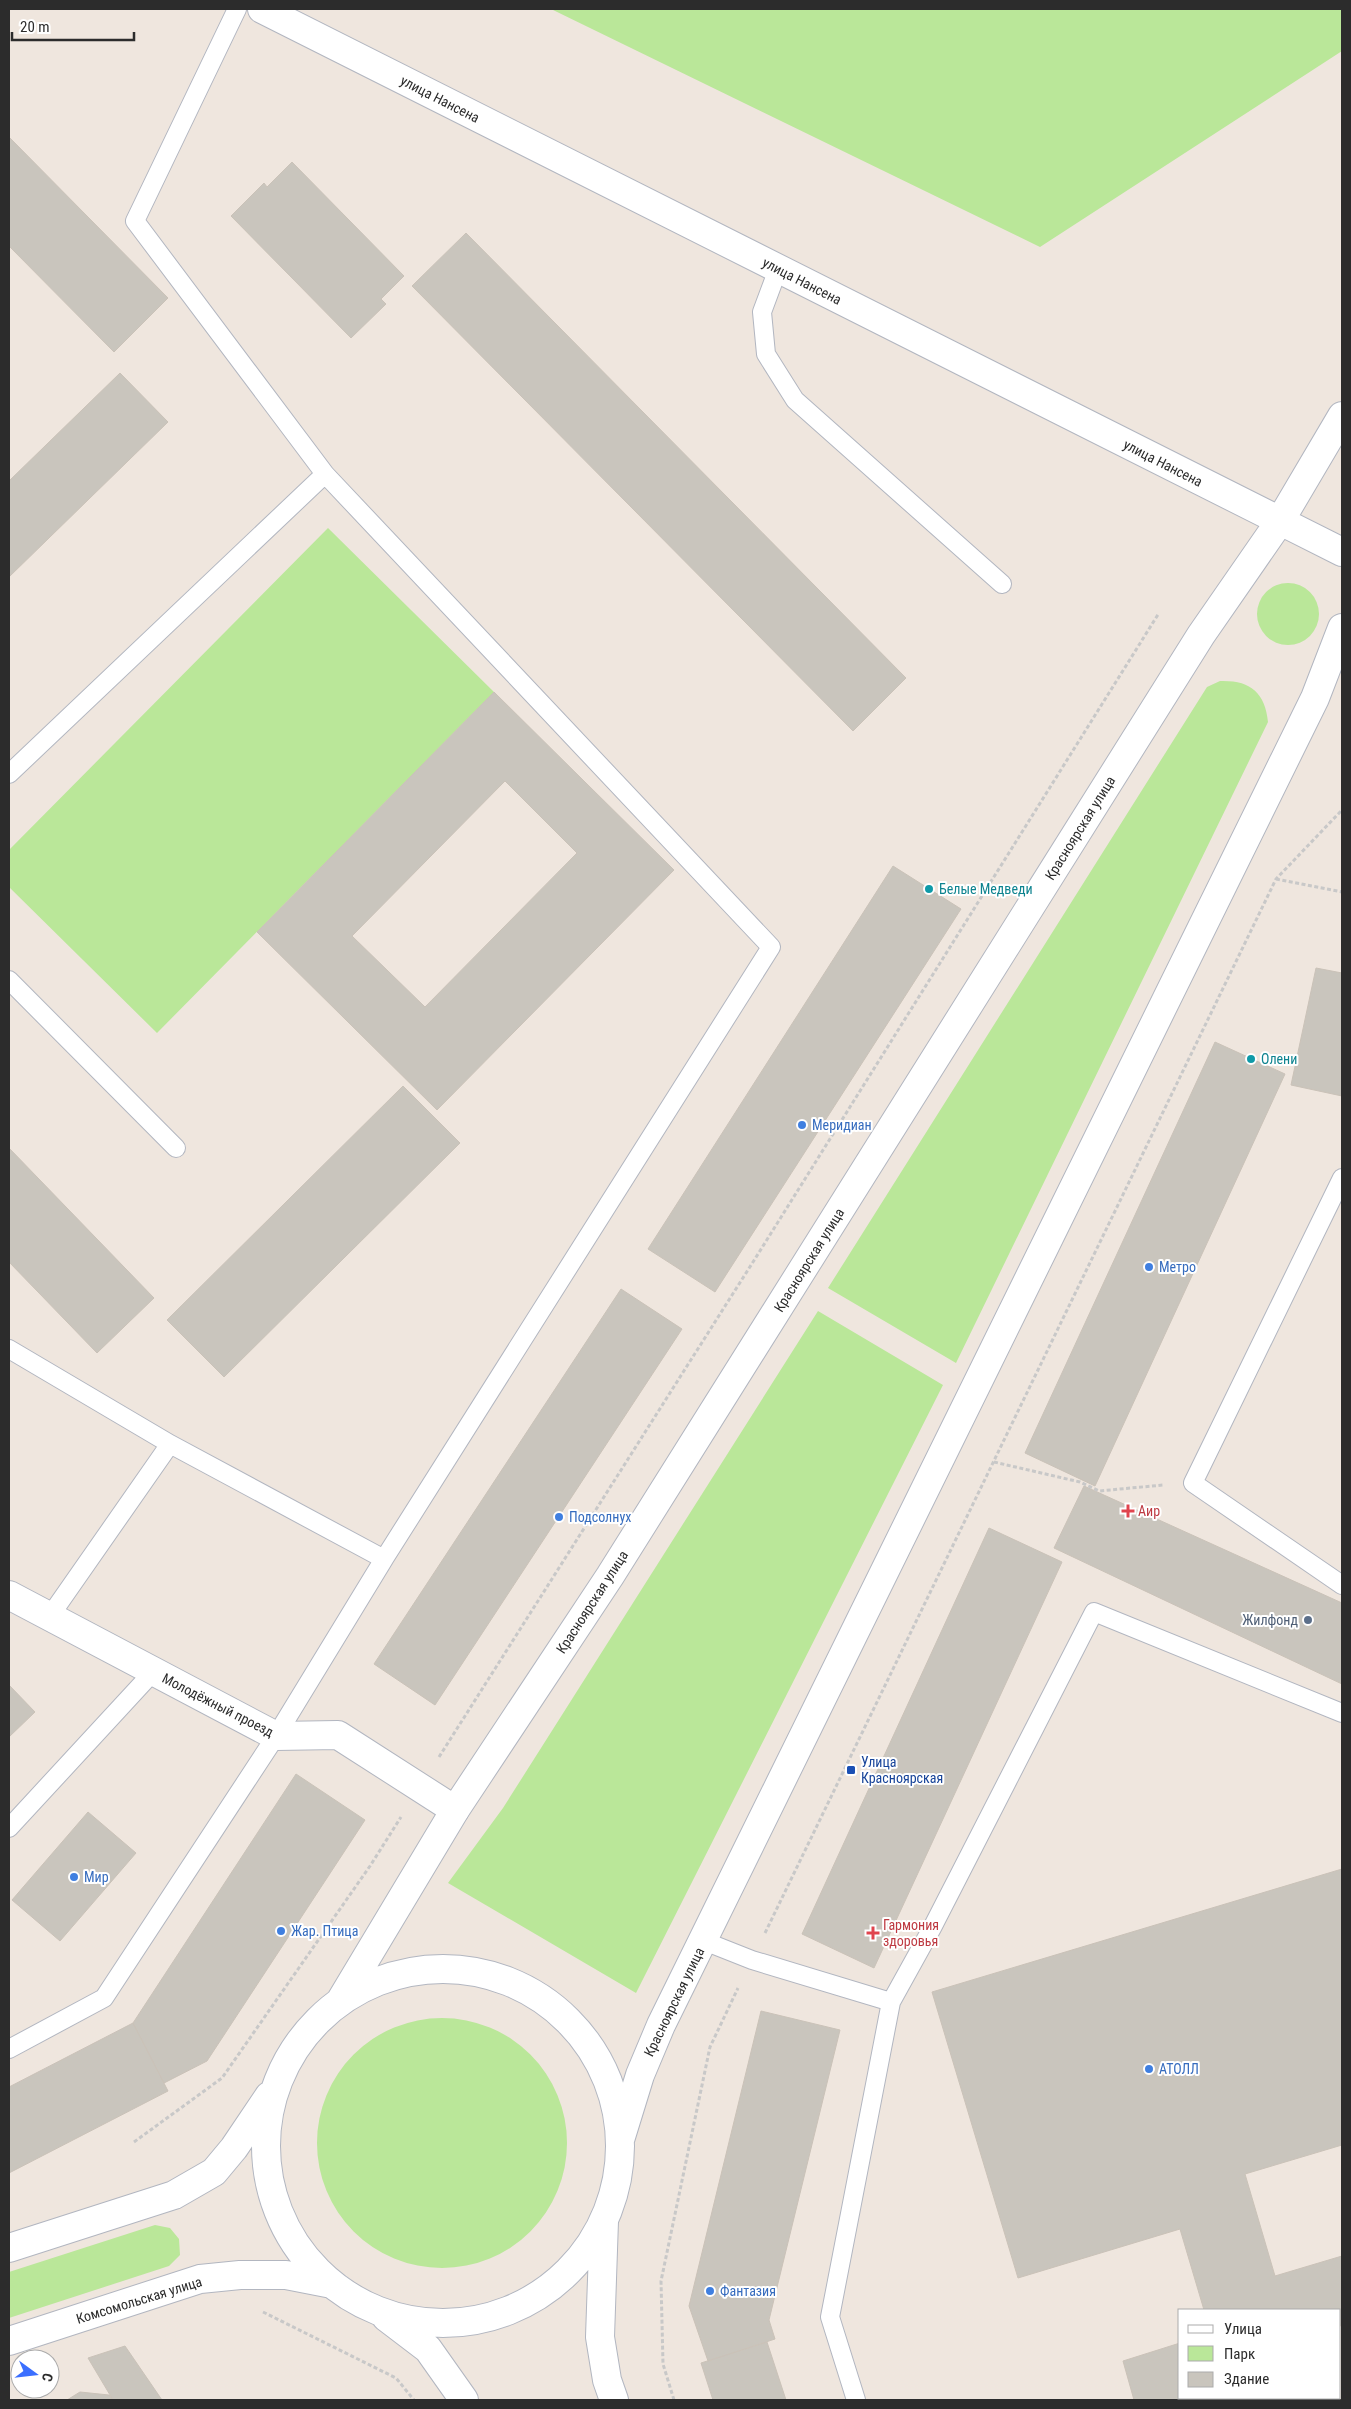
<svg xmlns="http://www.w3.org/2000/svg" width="1351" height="2409" font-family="'Roboto Condensed',sans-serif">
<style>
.green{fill:#bae799}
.building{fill:#c9c5bd;stroke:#cac2b8;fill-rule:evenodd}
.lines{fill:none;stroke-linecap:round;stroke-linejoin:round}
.lane-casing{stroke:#b2b6c0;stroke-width:20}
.street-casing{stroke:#b2b6c0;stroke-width:30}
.secondary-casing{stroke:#b2b6c0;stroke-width:30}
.path{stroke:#c8c8c8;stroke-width:3;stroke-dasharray:4 2.5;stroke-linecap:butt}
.lane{stroke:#fff;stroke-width:18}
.street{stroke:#fff;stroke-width:28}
.secondary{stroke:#fff;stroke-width:28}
.culture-dot{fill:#0f9aa8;stroke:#fff;stroke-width:2}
.shop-dot{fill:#3f7fe0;stroke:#fff;stroke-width:2}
.health-dot{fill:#e0444e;stroke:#fff;stroke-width:2}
.service-dot{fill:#5c6f8a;stroke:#fff;stroke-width:2}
.transit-dot{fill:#1a4fb4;stroke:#fff;stroke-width:2}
.labels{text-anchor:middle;stroke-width:4;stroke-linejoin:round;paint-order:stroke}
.street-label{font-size:14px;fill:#2c2c2c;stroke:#fff}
.culture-label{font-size:14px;fill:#0d838f;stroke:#fff;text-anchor:start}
.shop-label{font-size:14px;fill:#366cbe;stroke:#fff;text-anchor:start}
.health-label{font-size:14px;fill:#be3a42;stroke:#fff;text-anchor:start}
.service-label{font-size:14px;fill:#4e5e75;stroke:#fff;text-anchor:end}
.transit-label{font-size:14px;fill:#164399;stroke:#fff;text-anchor:start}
</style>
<rect width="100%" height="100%" fill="#efe6de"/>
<path class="green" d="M551,9H1342V51L1040,247Z
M328,528L494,692L157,1033L9,887V850Z
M1257 614a31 31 0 1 1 62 0a31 31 0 1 1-62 0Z
M1220,681C1250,680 1265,692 1268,722L956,1363L828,1288L1207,687Z
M818,1311L943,1385L636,1993L448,1883L503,1808Z
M317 2143a125 125 0 1 1 250 0a125 125 0 1 1-250 0Z
M155,2225L170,2228L179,2239L180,2255L169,2266L9,2318V2272Z"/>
<path class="building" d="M9,137L168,298L114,352L9,246Z
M292,162L404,276L381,299L386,304L351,338L231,216L264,183L267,187Z
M466,233L906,678L853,731L412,286Z
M120,373L168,422L9,577V481Z
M494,692L674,870L437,1110L257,932ZM505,781L577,853L425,1007L352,936Z
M893,866L961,909L715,1292L648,1249Z
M1316,968L1342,973V1096L1291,1085Z
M1215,1042L1285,1074L1095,1486L1025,1453Z
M403,1086L460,1143L224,1377L167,1320Z
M9,1148L154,1298L97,1353L9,1262Z
M621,1289L682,1329L435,1705L374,1664Z
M1084,1486L1342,1603V1684L1054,1548Z
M989,1528L1062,1562L874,1968L802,1934Z
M9,1685L35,1712L9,1737Z
M296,1774L365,1820L207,2061L164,2083L133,2023Z
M88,1812L136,1853L60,1941L12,1900Z
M1342,1869V2145L1245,2174L1275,2276L1342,2256V2325L1340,2326V2310H1204L1180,2229L1018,2278L932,1992Z
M761,2011L840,2030L769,2320L775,2339L708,2361L689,2306Z
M133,2023L168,2091L9,2173V2087Z
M767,2342L786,2400H713L701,2363Z
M1180,2343V2398H1225L1226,2400H1134L1123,2361Z
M125,2346L162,2400H113L88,2358Z
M80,2392L109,2395L113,2400H67Z"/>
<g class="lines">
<defs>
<path id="lane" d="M237,9L135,221L325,474
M778,269L762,312L766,354L795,400L1002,584
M9,774L325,474L771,947L384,1559L170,1444L50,1616
M9,980L176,1148
M1342,1178L1193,1483L1342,1585
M9,1349L170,1444
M9,1828L153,1672
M704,1941L752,1960L891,2002L932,1928L1094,1612L1342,1713
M9,2049L104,1998L276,1736L384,1559
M856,2400L830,2317L891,2002"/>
<path id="street" d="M9,1595L276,1736L338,1735L455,1810"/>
<path id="secondary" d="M262,9L1342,552
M266 2146a177 177 0 1 1 354 0a177 177 0 1 1-354 0Z
M341,2000L455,1810L610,1576L1201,635L1280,521L1342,416
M620,2140L640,2075L661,2025L1315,698L1342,628
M604,2221L600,2337L607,2380L614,2400
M9,2248L174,2195L214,2172L234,2148L269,2096
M386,2317L428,2349L464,2400
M9,2341L200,2279L240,2275H286L332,2284"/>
</defs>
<use href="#lane" class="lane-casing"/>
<use href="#street" class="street-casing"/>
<use href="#secondary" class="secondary-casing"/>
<path class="path" d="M1276,879L1342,892
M994,1462L1080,1482L1099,1491L1163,1485
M439,1757L753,1262L1159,613
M765,1933L1276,879L1342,810
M134,2142L222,2078L370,1866L401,1817
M263,2312L396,2378L414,2400
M674,2400L663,2364L661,2281L710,2047L738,1988"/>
<use href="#lane" class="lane"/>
<use href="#street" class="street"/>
<use href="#secondary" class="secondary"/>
</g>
<g class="culture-dot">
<circle cx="929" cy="889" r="5"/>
<circle cx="1251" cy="1059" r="5"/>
</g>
<g class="shop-dot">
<circle cx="802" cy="1125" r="5"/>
<circle cx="1149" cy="1267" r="5"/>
<circle cx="559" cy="1517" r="5"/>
<circle cx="74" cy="1877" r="5"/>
<circle cx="281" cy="1931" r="5"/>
<circle cx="1149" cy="2069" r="5"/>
<circle cx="710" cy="2291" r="5"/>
</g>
<g class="health-dot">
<path d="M1125.5 1503.5h5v5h5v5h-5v5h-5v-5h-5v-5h5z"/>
<path d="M870.5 1925.5h5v5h5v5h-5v5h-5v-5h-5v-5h5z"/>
</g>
<circle class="service-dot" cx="1308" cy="1620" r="5"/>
<rect class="transit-dot" x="846" y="1765" width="10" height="10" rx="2.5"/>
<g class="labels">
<g class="street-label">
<text transform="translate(440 99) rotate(27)" y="5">улица Нансена</text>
<text transform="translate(802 281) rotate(27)" y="5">улица Нансена</text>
<text transform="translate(1163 463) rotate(27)" y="5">улица Нансена</text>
<text transform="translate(1080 828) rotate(-58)" y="5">Красноярская улица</text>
<text transform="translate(809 1260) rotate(-58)" y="5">Красноярская улица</text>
<text transform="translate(592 1602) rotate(-57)" y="5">Красноярская улица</text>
<text transform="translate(218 1705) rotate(27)" y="5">Молодёжный проезд</text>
<text transform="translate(674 2002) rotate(-64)" y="5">Красноярская улица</text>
<text transform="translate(139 2300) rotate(-17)" y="5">Комсомольская улица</text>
</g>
<g class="culture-label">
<text x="939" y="894">Белые Медведи</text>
<text x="1261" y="1064">Олени</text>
</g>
<g class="shop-label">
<text x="812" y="1130">Меридиан</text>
<text x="1159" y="1272">Метро</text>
<text x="569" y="1522">Подсолнух</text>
<text x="84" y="1882">Мир</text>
<text x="291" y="1936">Жар. Птица</text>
<text x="1159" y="2074">АТОЛЛ</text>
<text x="720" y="2296">Фантазия</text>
</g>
<g class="health-label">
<text x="1138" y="1516">Аир</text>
<text x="883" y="1930">Гармония<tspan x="883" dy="16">здоровья</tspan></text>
</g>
<g class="service-label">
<text x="1298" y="1625">Жилфонд</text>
</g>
<g class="transit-label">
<text x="861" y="1767">Улица<tspan x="861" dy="16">Красноярская</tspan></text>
</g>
</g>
<rect width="1351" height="2409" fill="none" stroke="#2c2c2c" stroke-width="20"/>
<rect x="1178" y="2309" width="162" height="90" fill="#ffffff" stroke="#ababab"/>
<rect x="1188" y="2325" width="25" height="8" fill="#ffffff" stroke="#ababab"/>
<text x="1224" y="2334" font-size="15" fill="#2c2c2c">Улица</text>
<rect x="1188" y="2346" width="25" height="15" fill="#bae799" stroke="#ababab"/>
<text x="1224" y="2359" font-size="15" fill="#2c2c2c">Парк</text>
<rect x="1188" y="2372" width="25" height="15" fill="#c9c5bd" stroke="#ababab"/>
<text x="1224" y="2384" font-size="15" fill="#2c2c2c">Здание</text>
<g transform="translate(35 2374) rotate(105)"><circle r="24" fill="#ffffff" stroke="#ababab"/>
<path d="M0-4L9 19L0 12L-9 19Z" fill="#3b6fff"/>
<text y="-8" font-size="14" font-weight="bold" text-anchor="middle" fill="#2c2c2c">С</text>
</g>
<path d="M12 32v8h122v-8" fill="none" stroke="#2c2c2c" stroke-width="2.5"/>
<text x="20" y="32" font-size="15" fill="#2c2c2c" stroke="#ffffff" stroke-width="4" paint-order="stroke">20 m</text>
</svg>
